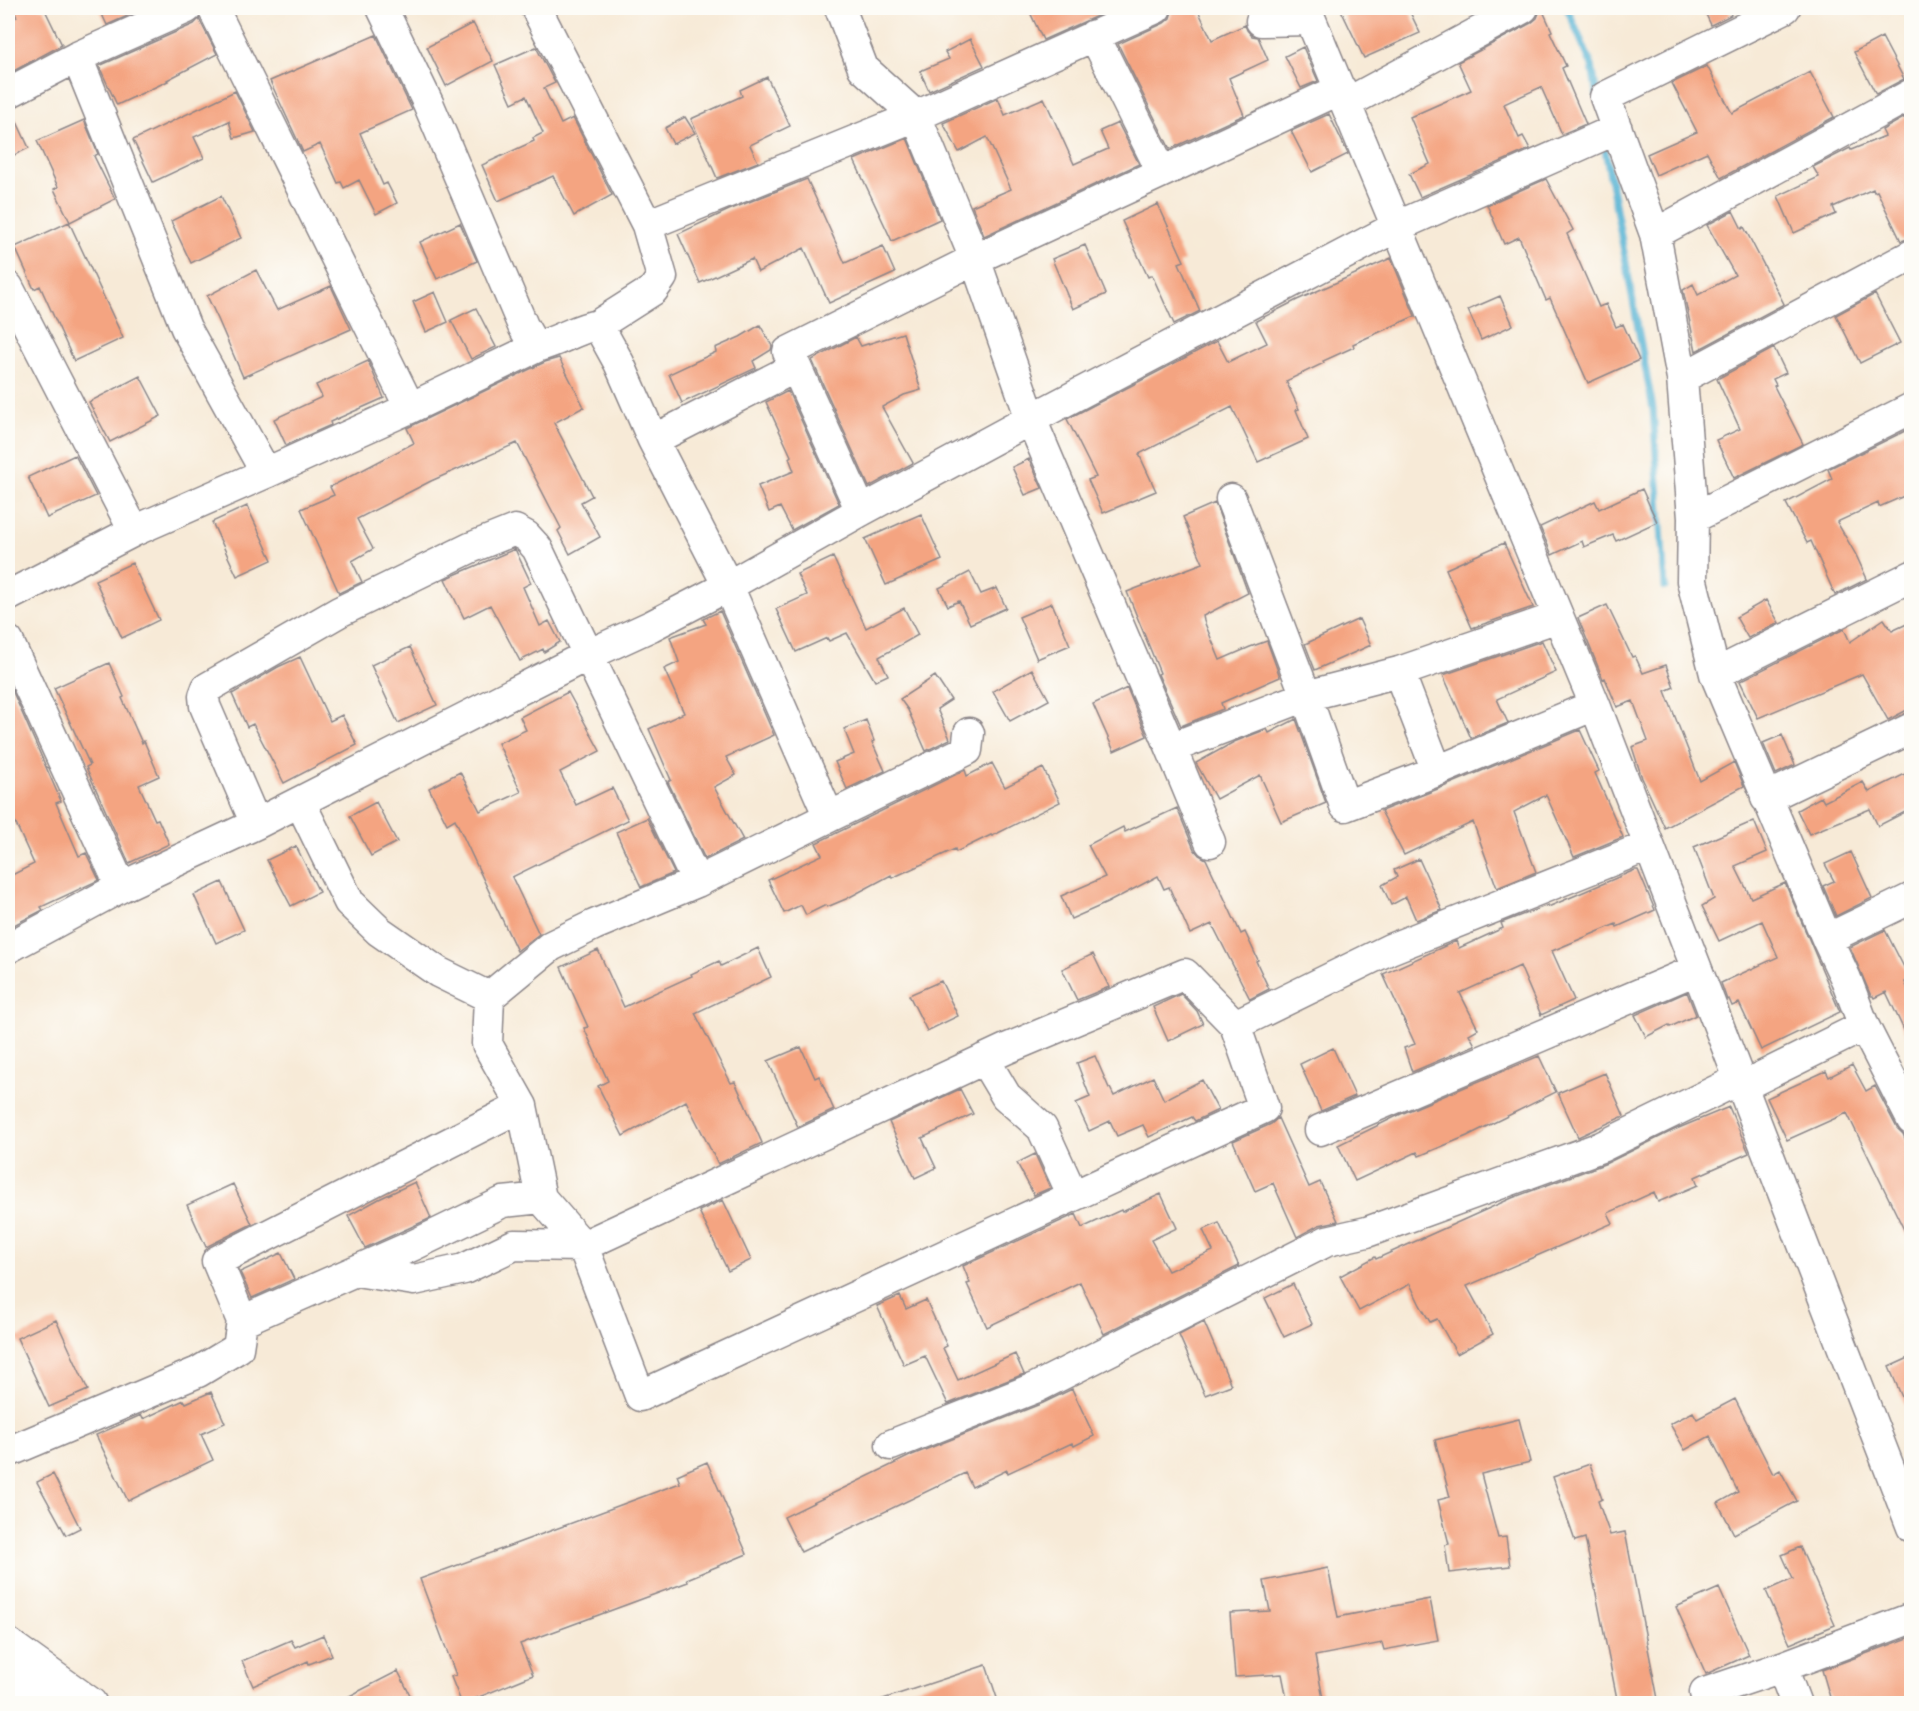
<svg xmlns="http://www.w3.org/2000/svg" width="1919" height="1711" font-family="'Libre Bodoni',serif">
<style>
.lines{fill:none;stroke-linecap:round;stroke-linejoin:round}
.stream{stroke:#55b2d3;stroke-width:7}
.building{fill:#f4a481}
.minor-casing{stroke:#8c8689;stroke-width:33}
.highway-casing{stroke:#8c8689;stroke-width:36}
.minor{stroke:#fff;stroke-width:30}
.highway{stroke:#fff;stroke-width:33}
</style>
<rect width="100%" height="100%" fill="#fdfcf7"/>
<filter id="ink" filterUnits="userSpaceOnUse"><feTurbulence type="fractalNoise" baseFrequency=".0167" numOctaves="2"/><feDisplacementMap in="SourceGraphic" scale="12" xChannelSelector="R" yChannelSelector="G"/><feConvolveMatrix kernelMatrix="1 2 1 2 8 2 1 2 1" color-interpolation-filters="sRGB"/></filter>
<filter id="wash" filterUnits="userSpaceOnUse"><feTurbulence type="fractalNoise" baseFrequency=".008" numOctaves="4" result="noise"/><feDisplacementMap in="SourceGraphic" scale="24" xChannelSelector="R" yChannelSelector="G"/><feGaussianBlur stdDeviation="1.35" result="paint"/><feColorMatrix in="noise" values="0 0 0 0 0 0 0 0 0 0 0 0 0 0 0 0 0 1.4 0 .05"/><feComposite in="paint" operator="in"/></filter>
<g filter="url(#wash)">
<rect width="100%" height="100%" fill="#f7ead7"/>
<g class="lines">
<path class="stream" d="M1567,8L1592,66L1597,95
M1604,144L1653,409L1665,587"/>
</g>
<g id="blocks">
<path class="building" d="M12,8H44L62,45L8,74V21L17,17Z
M99,8H146L107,25Z
M1028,8H1115L1043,40Z
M1173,8H1197L1212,40L1245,25L1247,30L1252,36L1258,37L1268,60L1229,78L1244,115L1170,149L1118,44L1164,23L1170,18Z
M1340,8H1408L1420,33L1364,58Z
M1703,8H1728L1731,15L1711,25Z
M1543,11L1552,31L1550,32L1566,66L1562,68L1586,124L1562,134L1541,87L1504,104L1519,138L1523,136L1530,149L1420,197L1409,174L1430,164L1410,117L1471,90L1458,62L1531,23L1537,18L1539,13Z
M199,19L217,54L167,80L168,81L117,105L99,66L194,24Z
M473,23L493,61L446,86L427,47Z
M376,35L412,110L360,133L383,185L387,183L397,203L376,214L359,180L344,188L341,182L338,183L320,144L303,152L270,81Z
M1882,37L1904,79L1876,94L1854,52Z
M970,39L984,66L929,91L920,71L949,59L945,52Z
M536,47L555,83L544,88L561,124L573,118L612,195L574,216L553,176L498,201L482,165L534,141L533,138L543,133L526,96L512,103L495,65Z
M1303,47L1318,81L1301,88L1285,56Z
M1707,66L1732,113L1810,72L1834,117L1721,178L1707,152L1656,175L1647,154L1697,132L1672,83Z
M767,77L790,126L750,145L758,162L717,178L691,119L742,96L740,90Z
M235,91L255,132L234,138L229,121L194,137L204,158L153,182L133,140Z
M998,98L1005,115L1044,98L1074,164L1108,149L1100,131L1118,123L1139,164L984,236L972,206L1011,189L987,137L959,152L943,123Z
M11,109L29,148L8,158V110Z
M1329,114L1348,154L1312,172L1291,131Z
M1907,116L1911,125V238L1901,241L1877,191L1874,192L1873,189L1833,207L1836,214L1794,233L1778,196L1819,177L1813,167L1850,148L1851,150L1885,136L1882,130Z
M685,117L695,133L673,144L665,128Z
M84,120L98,154L94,156L115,199L70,222L54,189L58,187L37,141Z
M907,138L940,219L892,241L854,160Z
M807,179L845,263L883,246L895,273L829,303L804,248L758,272L752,259L700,283L678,234L729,210Z
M1546,179L1573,230L1567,234L1599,307L1606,304L1616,327L1623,324L1639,360L1588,383L1550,298L1546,300L1519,237L1504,244L1487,205Z
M221,196L241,238L191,263L171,221Z
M1158,204L1184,261L1179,263L1200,311L1174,324L1152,275L1148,277L1122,221Z
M1733,211L1742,229L1744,227L1784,304L1696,351L1683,290L1693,284L1698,295L1735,275L1707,225Z
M69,222L123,338L74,361L40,286L34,289L15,247Z
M460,223L477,261L437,279L420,242Z
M1085,245L1106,294L1073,309L1052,259Z
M1391,258L1415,316L1353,344L1354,347L1323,361L1324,363L1286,381L1299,409L1296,410L1308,439L1258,462L1232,407L1139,454L1156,491L1103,513L1088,480L1096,477L1067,419L1217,341L1228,362L1267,343L1256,321L1297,300Z
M256,270L277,310L331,286L351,329L243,377L218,319L207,296Z
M435,292L448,322L426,332L413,302Z
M1875,294L1900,343L1860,363L1836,315Z
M1500,296L1513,325L1481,340L1468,310Z
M476,308L496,347L471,359L451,320Z
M760,325L772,346L771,350L753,361L756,368L682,403L669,374L716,352L715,348L740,337Z
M903,333L921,390L904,395L882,407L913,463L869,487L812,360L856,337L861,346Z
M1774,348L1786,373L1773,379L1776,385L1774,386L1803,444L1734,478L1716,440L1740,429L1717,379Z
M559,358L584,407L554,423L592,496L581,502L600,537L570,554L558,531L561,528L517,443L431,481L357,519L373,549L352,561L362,582L339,593L301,509L334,495L330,487L414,443L407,428L545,362Z
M368,361L384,398L330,422L331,425L286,445L274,419L322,397L316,385Z
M140,376L161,416L110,442L89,402Z
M788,391L839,504L792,530L780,507L769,512L758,486L794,471L789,458L791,456L766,402Z
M1911,428V493L1879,507L1878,503L1837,522L1856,555L1867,579L1835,595L1811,541L1807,543L1786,503L1832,479L1828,469Z
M75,455L96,496L47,518L28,477Z
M1029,459L1042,488L1025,495L1012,467Z
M1642,489L1657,522L1616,541L1613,535L1584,547L1582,541L1552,555L1540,527L1595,501L1599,509Z
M1215,503L1248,593L1203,616L1204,621L1220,660L1250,647L1267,641L1280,677L1221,703L1223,709L1181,726L1158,674L1160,673L1127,592L1203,563L1183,517Z
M247,506L272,560L237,576L212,522Z
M921,514L942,560L886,585L865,539Z
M1504,543L1533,607L1472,628L1446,569Z
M515,549L531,583L523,587L540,626L549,621L560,642L544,652L543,649L520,661L490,605L464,618L445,579Z
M833,557L866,628L904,608L918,635L879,657L888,675L875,681L847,633L829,641L827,638L796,652L776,609L807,595L797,574Z
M132,563L159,620L122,638L95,580Z
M970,572L981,594L997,588L1006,608L970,624L959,601L948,606L939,588Z
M1766,600L1779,623L1748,638L1736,617Z
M1052,603L1070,645L1037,659L1019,617Z
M1607,605L1632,657L1635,656L1643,673L1666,665L1674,687L1665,691L1700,781L1734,762L1744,786L1665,828L1642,778L1632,747L1648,741L1633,701L1617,707L1605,678L1603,679L1578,618Z
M720,611L774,735L726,757L736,775L714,787L743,840L705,859L668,782L671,780L649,729L684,713L664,669L679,662L670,637L706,624L703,619Z
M1359,619L1371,645L1315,670L1305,644Z
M1884,619L1892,631L1911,622V708L1888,720L1862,674L1758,718L1740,681L1844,629L1850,642Z
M1542,641L1556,672L1497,699L1508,723L1471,738L1443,675Z
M410,647L437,705L398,723L371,665Z
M300,657L330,721L342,715L357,745L284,783L253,724L247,727L232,694L278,667Z
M109,663L124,697L122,698L142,743L144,741L159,776L139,785L155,820L158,819L169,844L129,863L86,767L90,765L54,688Z
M1032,669L1049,700L1010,721L993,691Z
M935,676L951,700L937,709L950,739L926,751L908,710L900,699Z
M8,681L61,801L56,803L79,856L86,853L99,880L41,907L43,910L12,926L8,917V877L34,864L15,822L8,826Z
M1127,688L1147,736L1114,751L1093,704Z
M568,692L600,751L560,772L576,805L612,788L628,820L512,877L539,934L517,951L455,819L447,824L429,788L460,772L480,811L521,792L498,743L526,730L520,717Z
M1296,719L1326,803L1281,822L1260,775L1216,799L1196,763L1234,742L1267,729L1269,733Z
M866,720L874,741L872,742L885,771L847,789L835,762L854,754L844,729Z
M1580,730L1599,771L1595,773L1623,837L1574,857L1546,795L1514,812L1536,872L1497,888L1473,822L1404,855L1381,811L1443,787Z
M1782,735L1795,765L1776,774L1763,743Z
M992,763L1005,787L1043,768L1060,802L992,836L991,835L956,852L955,849L892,878L891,875L846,899L827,907L826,905L806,915L801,905L784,913L768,880L822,855L816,843L965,770L967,776Z
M1905,774L1911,788V809L1878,826L1870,809L1809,834L1797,810L1821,797L1824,802L1863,782L1869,792Z
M376,802L397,842L371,856L350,816Z
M1177,808L1194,849L1199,855L1206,859L1241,934L1245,932L1258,960L1256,961L1269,989L1250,999L1212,924L1190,934L1169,887L1164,889L1158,876L1107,903L1071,919L1061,896L1105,877L1088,845L1123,827L1125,832Z
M647,818L674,873L641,887L616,832Z
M1754,821L1767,852L1735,866L1751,898L1785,883L1840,1012L1761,1050L1739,1003L1732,1006L1729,999L1727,1000L1721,983L1778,957L1762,921L1719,941L1702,906L1714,899L1694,847Z
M296,846L319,892L291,906L267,860Z
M1851,852L1872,898L1836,916L1823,886L1834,881L1825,864Z
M1419,859L1442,910L1416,920L1406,897L1391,905L1382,885L1397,877L1394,870Z
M1635,870H1638L1655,910L1617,927L1616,924L1552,951L1574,1000L1541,1015L1520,966L1460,993L1478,1029L1469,1034L1475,1045L1412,1072L1404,1048L1415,1044L1383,974L1456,941L1459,948L1503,928L1501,923L1548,905V907Z
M222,882L244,930L216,943L194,895Z
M1885,930L1910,979L1905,982L1911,996V1045L1886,992L1874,998L1873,996H1871L1850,947Z
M758,948L771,977L695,1013L731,1083L735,1082L762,1143L718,1164L686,1101L623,1136L598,1086L608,1081L584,1028L588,1027L561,967L598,950L624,1007L692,976L691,974L719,961L721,966Z
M1093,954L1109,987L1077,1000L1062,969Z
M941,981L958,1016L927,1031L909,995Z
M1687,992L1696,1015L1670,1027L1669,1025L1646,1037L1635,1015Z
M1181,994L1197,1011L1203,1024L1168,1041L1153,1007Z
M801,1047L815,1078L819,1076L834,1110L798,1127L768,1061Z
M1333,1048L1355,1096L1321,1111L1300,1064Z
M1095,1056L1109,1088H1110L1114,1096L1153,1077L1164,1100L1202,1080L1218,1110L1195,1121L1192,1117L1149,1137L1143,1125L1117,1136L1110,1121L1089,1131L1076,1103L1090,1097L1077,1063Z
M1539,1056L1556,1092L1467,1136L1419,1156L1417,1152L1355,1181L1338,1145L1401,1114Z
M1852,1065L1866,1091L1875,1086L1897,1128L1903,1134L1911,1152V1244L1847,1113L1787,1140L1767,1098L1826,1071L1829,1077Z
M1605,1073L1624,1116L1578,1137L1558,1093Z
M960,1089L973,1114L922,1138L936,1168L915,1178L889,1122Z
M1729,1107L1749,1153L1695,1177L1698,1185L1658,1202L1654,1192L1608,1213L1613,1223L1467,1286L1493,1334L1457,1354L1437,1319L1430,1322L1420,1305L1410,1284L1359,1311L1340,1276L1375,1257L1376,1259L1512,1198L1607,1163L1674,1130Z
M1278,1118L1309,1187L1320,1182L1338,1221L1319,1225L1297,1237L1273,1183L1255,1191L1233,1141L1271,1124Z
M1035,1154L1050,1188L1034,1195L1017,1163Z
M415,1182L431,1218L365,1248L348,1216L379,1199Z
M233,1184L252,1224L206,1247L187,1205Z
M1161,1194L1177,1228L1151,1240L1168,1271L1213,1251L1203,1230L1219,1223L1239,1266L1104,1334L1080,1282L987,1327L967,1284L970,1283L963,1266L1076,1214L1082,1228L1121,1210L1122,1212Z
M723,1200L751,1260L728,1271L699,1211Z
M281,1253L294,1279L252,1298L240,1272Z
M1293,1284L1312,1324L1284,1337L1265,1298Z
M900,1296L906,1309L926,1300L947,1346L943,1348L958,1380L1015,1354L1024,1374L948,1404L925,1356L904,1365L877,1306Z
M56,1320L88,1390L49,1407L17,1338Z
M1204,1322L1231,1385L1205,1395L1179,1335Z
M1911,1357V1418L1889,1367Z
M1072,1389L1094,1436L1074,1446L1072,1443L1008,1473L1007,1470L972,1487L965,1473L801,1552L784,1517L912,1455L1043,1403Z
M211,1392L225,1423L201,1434L213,1460L128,1501L96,1435L141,1415L143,1419L184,1400L186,1403Z
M1735,1399L1773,1474L1780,1470L1797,1501L1734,1534L1718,1503L1738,1492L1710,1436L1685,1450L1670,1424L1693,1412L1697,1419Z
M1519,1419L1530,1462L1481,1474L1498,1538L1506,1537L1510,1566L1449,1573L1445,1545L1449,1544L1438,1500L1450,1497L1435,1440Z
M707,1462L747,1554L687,1579L688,1582L520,1644L533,1675L462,1704L451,1677L456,1675L420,1579L680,1483L677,1475Z
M1590,1464L1602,1499L1598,1501L1610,1535L1625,1532L1659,1704H1618L1585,1538L1575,1541L1553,1477Z
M53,1474L80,1528L66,1535L37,1482Z
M1800,1547L1835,1625L1790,1644L1766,1591L1793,1579L1782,1555Z
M1328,1568L1338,1617L1430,1599L1438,1640L1384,1650L1382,1643L1315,1656L1324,1704H1288L1282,1674L1235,1677L1230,1613L1270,1611L1264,1581Z
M1719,1588L1749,1655L1706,1674L1676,1607Z
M323,1635L332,1655L309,1664L308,1661L253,1686L242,1661L291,1640L295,1647Z
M1911,1637V1704H1832L1822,1670Z
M986,1665L999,1704H881L880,1700Z
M398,1671L411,1697L397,1704H334Z"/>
</g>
</g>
<g filter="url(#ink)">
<use href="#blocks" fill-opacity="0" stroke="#8c8689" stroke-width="1.5"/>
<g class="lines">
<defs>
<path id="minor" d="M213,8L410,408L539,346C560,341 577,328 598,325L619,363L653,440
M382,8L428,103L523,326L531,340L539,346
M536,8L647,225L662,277L653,290L598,325
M1306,8L1595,705L1912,1527
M1785,8L1605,97L1655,234L1682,378L1693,518L1692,581L1715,674L1827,939L1846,979L1864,1026L1912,1120
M1261,21L1311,20
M1094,35L1162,172
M1341,89L975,259L1031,419L1171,748L1306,696L1399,672L1558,617
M8,93L77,57L187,8
M1347,103L1523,8
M647,225L916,116L863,68L840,8
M1655,234L1912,94
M8,287L134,531
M796,367L861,511
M1682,378L1912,255
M266,473L410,408
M1231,499L1306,696L1345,806L1437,771L1595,705
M1693,518L1912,408
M8,596L134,531L266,473L186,328L77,57
M8,641L121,887
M1399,672L1437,771
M1715,674L1912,576
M969,733L967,750L829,817L728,586L653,440L796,367L788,352L975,259L916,116L1156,8
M1171,748L1210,842
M1766,798L1912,728
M300,802L349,902L379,931L438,972L489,997
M256,824L205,706L204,696L207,688L339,612L470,548L515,530L526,536L537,548L697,882
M1827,939L1912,898
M8,948L121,887L256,824L588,655L651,626L728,586L861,511L1031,419L1398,226L1617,129
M1235,1025L1390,949L1648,846
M984,1059L1006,1096L1042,1128L1073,1196
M1741,1087L1864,1026
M1320,1130L1696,970
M356,1271L414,1280L464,1269L514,1245L583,1246L1006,1049L1185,974L1235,1025L1264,1108L640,1396L583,1246L541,1198L522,1106L487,1044L489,997L551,946L594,925L697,882L829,817
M242,1321L414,1245L503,1202L541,1198
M891,1445L1037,1387L1327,1241L1367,1232L1601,1147L1738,1080
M8,1452L198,1372L238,1348L242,1321L217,1261L522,1106
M1705,1693L1782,1667
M1796,1704L1782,1667L1912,1618"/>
<path id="highway" d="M8,1645L90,1704
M8,1680L41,1704"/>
</defs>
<use href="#minor" class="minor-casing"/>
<use href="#highway" class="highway-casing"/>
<use href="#minor" class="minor"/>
<use href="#highway" class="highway"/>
</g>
</g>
<rect width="1919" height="1711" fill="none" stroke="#fdfcf7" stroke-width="30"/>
</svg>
